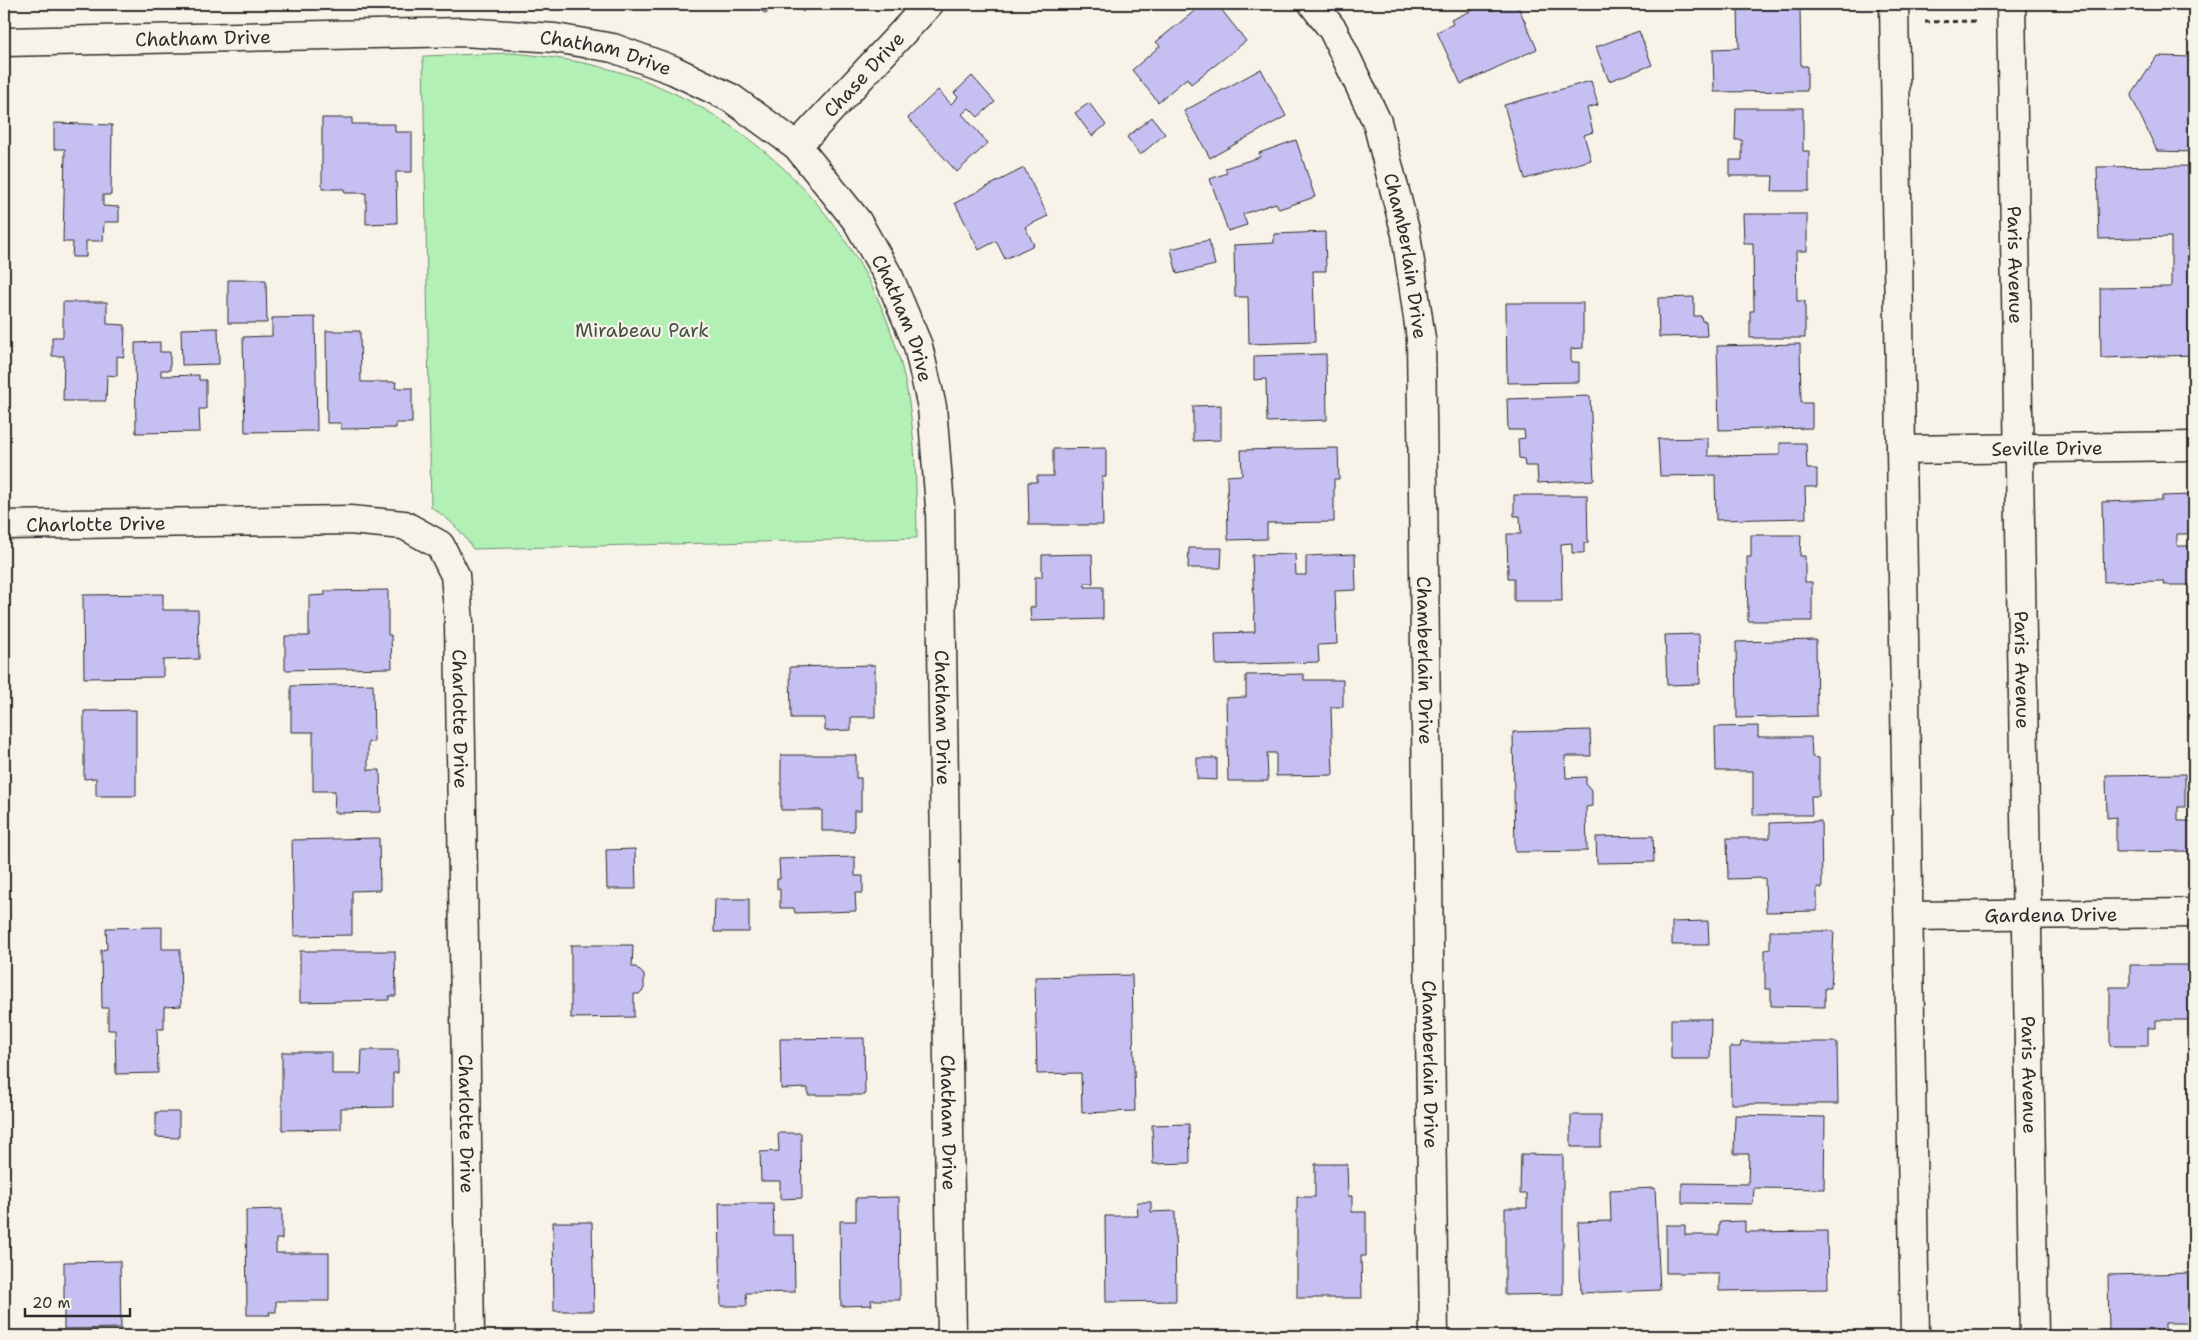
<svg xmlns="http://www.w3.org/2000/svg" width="2198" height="1340" font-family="'Shantell Sans',sans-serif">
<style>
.green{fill:#b3f0b5;stroke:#6f8e70}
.building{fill:#c6c0f2;stroke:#2b2b2b}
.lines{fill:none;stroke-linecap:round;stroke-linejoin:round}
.minor-casing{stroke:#2b2b2b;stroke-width:31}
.tertiary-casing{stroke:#2b2b2b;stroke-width:31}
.path{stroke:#2b2b2b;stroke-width:3;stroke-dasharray:5 4;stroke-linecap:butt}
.minor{stroke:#f7f3e8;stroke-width:28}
.tertiary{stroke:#f7f3e8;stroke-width:28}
.labels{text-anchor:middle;stroke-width:4.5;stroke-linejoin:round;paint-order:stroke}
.street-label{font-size:19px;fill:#2b2b2b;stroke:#f7f3e8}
.park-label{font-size:19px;fill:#465247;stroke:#f7f3e8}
</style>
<rect width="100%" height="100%" fill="#f7f3e8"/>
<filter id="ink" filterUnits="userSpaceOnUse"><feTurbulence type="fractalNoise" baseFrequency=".02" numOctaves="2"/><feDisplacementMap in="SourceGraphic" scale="10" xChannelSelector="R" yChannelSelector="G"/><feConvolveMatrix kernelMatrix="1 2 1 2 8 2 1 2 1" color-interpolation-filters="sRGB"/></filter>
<g filter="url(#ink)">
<path class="green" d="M511,53C559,57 607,65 651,83C773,133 870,239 902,368C916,424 916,481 917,538L473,549C462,531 449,519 431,507L423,56Z"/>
<path class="building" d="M752,4H773L766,14Z
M794,4H809L803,12Z
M1203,4H1217L1246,41L1191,84L1187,78L1158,102L1132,70L1160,46L1156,42Z
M1486,4H1489L1492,10L1505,4H1517L1537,49L1461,84L1437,32L1453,24L1451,20Z
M1800,8L1801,66H1807V91L1714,92L1713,49L1739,48L1738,9Z
M1639,31L1652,65L1609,81L1596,47Z
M2157,56L2194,57V152L2157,151L2131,96Z
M1261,69L1286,116L1210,158L1184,111Z
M972,76L995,102L978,117L969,108L962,114L988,143L957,172L908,118L938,90L951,104L958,97L954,93Z
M1591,81L1598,105L1587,108L1593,132L1584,135L1591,160L1525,179L1504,105Z
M1089,103L1106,125L1092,136L1075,113Z
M1736,108H1803V151H1809V191H1772L1773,176H1730V160H1742V140H1735Z
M1152,117L1165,134L1140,155L1127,137Z
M322,118H352V124H395V132H412V172H396L397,223L366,224V193H345L344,189H322Z
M54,123L112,125L111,195H103V206L119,207V222H104L103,241H86V257H72L73,242H63L65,149H54Z
M1296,140L1315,197L1279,209L1276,203L1243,214L1247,225L1228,231L1210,179L1227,173L1225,168L1260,157L1259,153Z
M2194,166V355L2101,358L2100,288L2171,287V237L2099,239L2097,167Z
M1024,168L1048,216L1025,227L1034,245L1005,259L996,241L979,250L955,203Z
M1743,214H1807V251H1796L1797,301H1805V338H1750V311H1754L1753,243H1744Z
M1325,232L1326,271H1313L1315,342L1249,344L1248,297H1235L1234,245L1274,243V234Z
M1209,240L1215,265L1177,274L1171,249Z
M228,280H266L267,323H228Z
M1694,297V316H1701L1702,321H1706L1707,336L1659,337L1658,298Z
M63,302H107V324L125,325L124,357L117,356V376L107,375L106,401H63L64,356H52V337H63Z
M1506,303H1583V348L1571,349V362H1579V382L1507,383Z
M315,317L317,431L245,432L243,337L272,336V318Z
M218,328L219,364L182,365L181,329Z
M326,331H360L361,382H396L395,388H412V423H396V428L341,429V423H327Z
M160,342V352H170V370H161V376L199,375V380H206V409H199L200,432L136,433L135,343Z
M1800,344L1801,403H1812V428L1719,430L1717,346Z
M1326,354L1327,420L1267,422L1266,379L1254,380V356Z
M1590,396L1594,480L1538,483L1537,466H1525L1524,459L1519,458L1518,439L1525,438L1524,430H1508L1507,399Z
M1221,405V440L1193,441V406Z
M1708,438V456L1780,455V443H1806L1807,469H1817V487H1805L1806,518L1716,520L1715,475L1660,476L1658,439Z
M1106,448V477H1102L1103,525H1029L1028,482H1037V476H1053V449Z
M1338,448L1339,479H1334V522L1267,523V539L1228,540L1227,476L1242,475L1241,450Z
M1514,495H1587L1588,543H1584V553H1572V543L1561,544L1562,601H1514V578H1508L1507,534H1521L1520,516H1514Z
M2192,495L2193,534H2177V546H2193L2194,585H2163L2164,581L2104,582L2102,502L2162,500V496Z
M1751,535H1801L1800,556H1805V582H1812V621H1748L1747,557H1751Z
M1189,548H1222L1221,568H1188Z
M1092,554L1093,583H1085V587H1103V619L1031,621L1030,607H1035V577H1042V555Z
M1295,554L1296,575H1306V556L1355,554L1356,590L1335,591L1337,644L1318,645L1319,662L1216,665L1215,633L1255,632L1252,555Z
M388,590V635H391L392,668L285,670V636H309V596L325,595V591Z
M163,594V610H198L199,659L163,660V677L84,678L83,595Z
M1699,634L1700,684L1667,685L1665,635Z
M1816,640L1817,716L1737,718L1736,642Z
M875,665V717H851V730L825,731V718H791L790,667Z
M1304,674V680H1343V707H1331L1333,775L1276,776V753H1267L1268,781H1228L1226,698L1246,697V675Z
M373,684L374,742H368V770H380L381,812L334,813L335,791H313V732H291V686Z
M136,710V796H96V778L84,779V711Z
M1758,726V737H1811L1812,757L1819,758V796H1811L1812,815H1753V771H1716L1715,727Z
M1590,730L1591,756H1565L1566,778L1586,777V784L1592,791V806L1586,807L1587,851L1515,852L1513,732Z
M781,755H856V778H861V811H854V831H822V810H781Z
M1197,758H1217V780L1197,779Z
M2185,774V807H2178V821H2194V851L2116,852V817L2107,818L2106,775Z
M1821,821L1822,888L1817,887V911L1766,912L1765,878L1728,879L1727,838H1770V823Z
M1653,836L1654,862L1597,863L1596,837Z
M379,838L380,890L352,891V935L294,936L292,840Z
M635,849L636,889H607L606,850Z
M855,857V876H863V893H855L856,911L795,913L794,908H780V889H777V879H780L779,859Z
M715,899H749V932H714Z
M1708,921L1709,945H1672V922Z
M162,927V949H180L181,1006L164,1007V1029H157L158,1073L116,1074L115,1030H108V1008H102L101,950L107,949L106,928Z
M1770,931H1834L1831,988H1825V1007L1771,1006V989H1765V950L1770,949Z
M571,945H633L632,967H636L644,975V989L639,994H634V1017L571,1018Z
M300,951H395L396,996H389V1000L300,1002Z
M2130,965H2194V1020H2156V1028H2148V1046H2110V987H2130Z
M1132,975L1135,1111L1082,1113L1081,1073L1037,1074L1035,977Z
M1671,1019H1711L1710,1059H1671Z
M864,1038L865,1095H808V1088L781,1089L780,1039Z
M1741,1042H1837L1838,1104H1731L1730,1047H1740Z
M362,1050H398V1073H393V1107L341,1108V1129L282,1130V1052H332V1074H361Z
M156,1112H179V1138L156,1137Z
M1571,1115H1601V1147H1571Z
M1735,1115L1825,1117L1824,1189L1754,1188L1753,1204L1682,1203V1183L1748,1184L1749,1154H1734Z
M1189,1124L1190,1163L1153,1164L1152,1125Z
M778,1133H801L802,1198L780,1199V1181H761L760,1152L779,1151Z
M1521,1154L1563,1155V1294L1505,1295V1208H1527V1194H1520Z
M1315,1164H1347L1348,1196H1352V1212H1366V1256H1361L1362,1298H1297V1197H1315Z
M1655,1188L1660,1290L1581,1293L1578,1222L1611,1221L1610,1190Z
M899,1197L900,1300H871L872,1305L841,1306L840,1221H856V1198Z
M1137,1202H1151V1212L1175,1211L1176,1301L1106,1302L1105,1216H1138Z
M719,1203H773L774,1235H794L795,1292L746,1293L747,1306H721Z
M282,1209V1239H276V1253H329V1301H276V1312H269L270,1315H247L246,1210Z
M1745,1221V1232L1827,1231L1828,1289L1719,1291V1273H1666V1225H1685V1235H1719V1222Z
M553,1222H592L594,1311H554Z
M120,1261L121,1328L64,1329V1262Z
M2193,1273L2194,1323H2165V1331H2138V1334L2109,1335L2108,1275Z"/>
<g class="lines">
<defs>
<g id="minor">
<path id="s1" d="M1313,4L1333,30L1377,122L1406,234L1421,339L1434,1336"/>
<path id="s2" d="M4,42L463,32L555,38L613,48L673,70L731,98L797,146L857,221L889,277L918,346L932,407L940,507L952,1336"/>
<path id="s3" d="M797,146L929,4"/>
<path id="s4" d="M1901,450L2194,446"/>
<path id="s5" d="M4,525L350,520L404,525L440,545L455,575L459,622L470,1336"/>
<path id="s6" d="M1909,916L2194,913"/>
</g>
<g id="tertiary">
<path d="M1894,4L1915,1336"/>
<path id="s7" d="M2011,4L2034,1336"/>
</g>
</defs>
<use href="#minor" class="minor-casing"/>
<use href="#tertiary" class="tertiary-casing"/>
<path class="path" d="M1925,22L1979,21"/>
<use href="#minor" class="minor"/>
<use href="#tertiary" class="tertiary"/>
</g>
</g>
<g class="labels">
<g class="street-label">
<text dy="7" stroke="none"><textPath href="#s2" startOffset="199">Chatham Drive</textPath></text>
<text dy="7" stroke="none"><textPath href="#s2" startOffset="604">Chatham Drive</textPath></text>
<text dy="7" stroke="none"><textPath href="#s3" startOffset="98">Chase Drive</textPath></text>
<text dy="7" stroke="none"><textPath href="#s1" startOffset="272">Chamberlain Drive</textPath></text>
<text dy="7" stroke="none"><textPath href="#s7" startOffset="261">Paris Avenue</textPath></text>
<text dy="7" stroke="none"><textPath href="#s2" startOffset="1024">Chatham Drive</textPath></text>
<text dy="7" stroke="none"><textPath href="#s4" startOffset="146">Seville Drive</textPath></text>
<text dy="7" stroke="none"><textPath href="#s5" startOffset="92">Charlotte Drive</textPath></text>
<text dy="7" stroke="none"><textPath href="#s1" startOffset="678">Chamberlain Drive</textPath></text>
<text dy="7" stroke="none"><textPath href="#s7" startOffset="666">Paris Avenue</textPath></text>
<text dy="7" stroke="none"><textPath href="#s2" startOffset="1429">Chatham Drive</textPath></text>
<text dy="7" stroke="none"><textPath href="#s5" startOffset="619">Charlotte Drive</textPath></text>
<text dy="7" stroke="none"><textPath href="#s6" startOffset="142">Gardena Drive</textPath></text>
<text dy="7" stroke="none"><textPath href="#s1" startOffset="1082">Chamberlain Drive</textPath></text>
<text dy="7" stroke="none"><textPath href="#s7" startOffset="1071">Paris Avenue</textPath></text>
<text dy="7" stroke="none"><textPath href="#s2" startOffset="1834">Chatham Drive</textPath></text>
<text dy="7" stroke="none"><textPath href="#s5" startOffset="1024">Charlotte Drive</textPath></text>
</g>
<g class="park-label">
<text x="642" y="337">Mirabeau Park</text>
</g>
</g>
<rect width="2198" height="1340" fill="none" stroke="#f7f3e8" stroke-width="20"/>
<rect x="10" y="10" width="2178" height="1320" fill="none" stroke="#2b2b2b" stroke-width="2" filter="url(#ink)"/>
<path d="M25 1308v8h105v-8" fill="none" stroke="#2b2b2b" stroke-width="2.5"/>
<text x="32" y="1308" font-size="15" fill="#2b2b2b" stroke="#f7f3e8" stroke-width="4" paint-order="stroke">20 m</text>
</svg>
